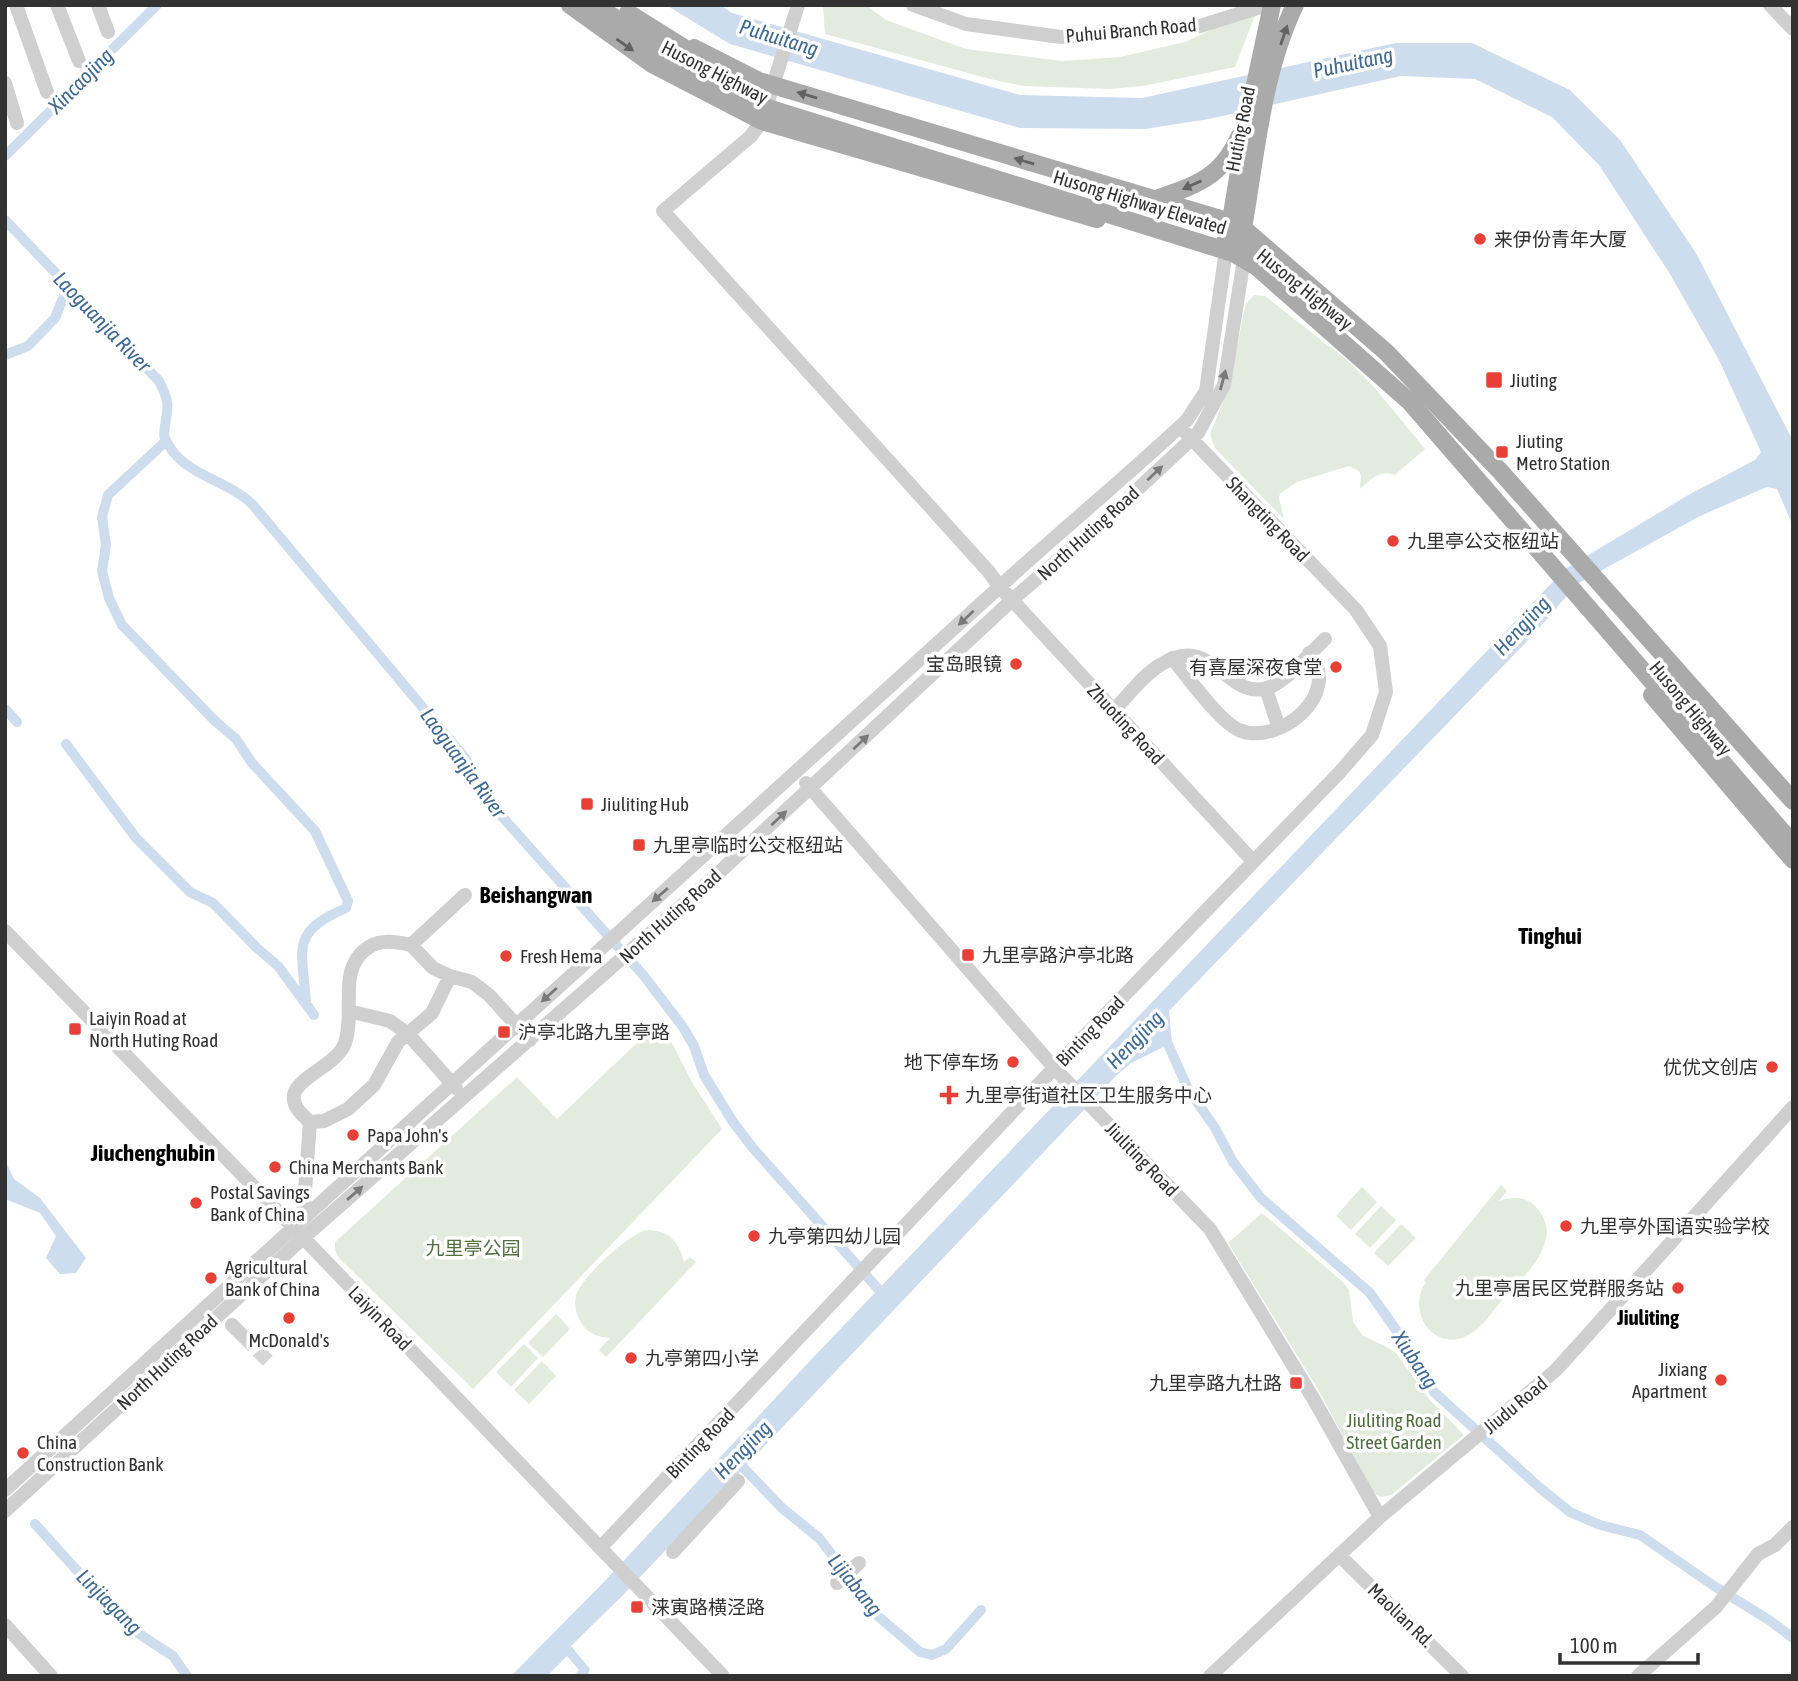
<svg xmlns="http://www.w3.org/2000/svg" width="1798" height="1681" font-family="'Asap Condensed','Noto Sans SC',sans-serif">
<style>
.green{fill:#e3ebde}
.water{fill:#ceddee}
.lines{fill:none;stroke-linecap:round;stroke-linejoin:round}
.canal{stroke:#ceddee;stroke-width:10}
.minor-tunnel{stroke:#d6d6d6;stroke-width:14;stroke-dasharray:14 7;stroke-linecap:butt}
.minor{stroke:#cfcfcf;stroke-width:14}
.major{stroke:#aaa;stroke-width:18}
.major-bridge{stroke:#aaa;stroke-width:18}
.oneway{fill:#626262}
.oneway2{fill:#797979}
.poi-dot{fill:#e74036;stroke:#fff;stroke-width:2.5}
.labels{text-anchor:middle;stroke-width:7;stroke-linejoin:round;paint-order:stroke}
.street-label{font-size:19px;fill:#323232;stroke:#fff}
.poi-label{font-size:19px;fill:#323232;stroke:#fff;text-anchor:start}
.park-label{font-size:19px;fill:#4f6f3e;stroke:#fff}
.water-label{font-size:21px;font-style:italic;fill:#3e6996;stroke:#fff}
.neighbourhood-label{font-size:21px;font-weight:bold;fill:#000;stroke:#fff}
.quarter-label{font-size:23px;font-weight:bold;fill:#000;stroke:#fff}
</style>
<rect width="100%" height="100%" fill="#fff"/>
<path class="green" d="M823,5H866L886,20L966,49L1062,61L1120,57L1185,42L1258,8L1235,67L1143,86L1110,89L1023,86L990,79L825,34Z
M1254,295L1265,296L1348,361L1374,387L1425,449L1395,475C1379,470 1371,479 1360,489L1361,476L1359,471L1349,466L1297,482L1280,494L1279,498L1284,519L1215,448L1210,434L1229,387L1244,312L1246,304Z
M658,1023L673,1045L693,1084L722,1129L473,1389L339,1258L335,1250V1242L517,1077L557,1119Z
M1501,1185L1507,1191L1499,1201C1511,1197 1524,1196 1534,1205C1568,1238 1525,1275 1503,1299C1493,1310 1483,1327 1470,1334C1436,1355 1405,1313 1426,1282L1424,1280Z
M1362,1187L1377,1202L1351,1230L1336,1216Z
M1381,1206L1396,1220L1370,1248L1355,1234Z
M1262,1213L1343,1282L1349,1290L1353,1322L1363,1336L1385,1346L1396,1353L1429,1399L1464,1435L1391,1495L1381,1497L1374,1493L1316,1386L1228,1243Z
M1401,1224L1416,1238L1388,1266L1374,1253Z
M646,1230C668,1230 679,1241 684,1262L690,1257L696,1262L606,1357L599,1350L610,1338C596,1337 586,1333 579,1319C575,1311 574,1301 577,1293C584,1275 628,1235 646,1230Z
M556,1314L570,1329L543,1357L528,1343Z
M524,1344L538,1358L511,1387L496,1372Z
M542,1361L556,1376L529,1404L514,1390Z"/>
<path class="water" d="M666,5H720L732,13L1020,95L1142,98L1396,43H1472L1570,90L1620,140L1696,253L1790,435L1793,441V526L1777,489L1767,487L1700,516L1577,584L1534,634L1169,1011L1172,1043L1131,1063L1117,1075L625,1593L571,1646L590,1669L587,1676H573L579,1670L567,1656L547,1676H511L601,1585L808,1363L1565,569L1690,494L1755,460L1761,452L1719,360L1670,274L1599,165L1552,117L1475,79L1401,76L1209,119L1145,129L1020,128L730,44Z
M5,1160L14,1179L40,1198L86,1258L76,1273L60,1274L46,1258L56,1236L40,1213L5,1199Z"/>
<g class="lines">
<path class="canal" d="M5,156L157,5
M5,220L159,381C173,408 166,408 164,435C177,475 226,478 253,505L466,759L481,793L644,976L683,1027L694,1046L704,1075L733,1122L752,1147L887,1299
M5,355L28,346L55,318L68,286
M166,441L108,495L102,517L106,545L102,571L109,598L122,625L214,720L236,739L252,763L315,831L348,901L346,908C290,932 302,949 306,1001
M5,709L17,722
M66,744L136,838L190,892L213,903L257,948L278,966L314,1015
M1163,1033L1188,1089L1215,1128L1233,1162L1261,1198L1370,1293L1401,1337L1434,1392L1540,1488L1570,1512L1600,1525L1640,1535L1714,1586L1769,1620L1793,1638
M735,1459L782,1508L819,1538L853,1582L866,1606L920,1652L932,1655L946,1649L981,1610
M35,1524L127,1626L173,1656L187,1676"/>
<path class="minor-tunnel" d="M243,1336L268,1361"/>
<path class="minor" d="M16,5L47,92
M57,5L79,61
M98,5L108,32
M798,5L762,121L751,136L663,211L989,572L1000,587L1252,860
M913,5L966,24L1061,37L1200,26L1267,5
M1770,5L1793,29
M5,83L17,123
M1172,658C1188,677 1219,721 1239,730C1278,747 1344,694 1309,653
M1266,689L1279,728
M1113,711C1128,696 1142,676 1160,665C1212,631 1227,701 1267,688C1286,682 1310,653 1325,639
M806,783L1057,1071L1210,1229L1313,1398L1380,1517
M5,931L293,1227L723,1676
M411,945L433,968L450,976L472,982L489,995L530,1040
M450,976L432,1013L398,1042L374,1085L348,1109L324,1121L310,1122C262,1083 334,1074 345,1043C356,1011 336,968 369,947C382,939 396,942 411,945L465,895
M349,1011L390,1021L408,1034L456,1088
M303,1218L310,1122
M232,1325L243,1336
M5,1490C334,1189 667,892 995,591C1058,533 1124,479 1187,420L1206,391L1225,257
M5,1511L303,1238L711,880L1012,600L1109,516L1198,433L1224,385L1243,265
M600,1548L1054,1068L1340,772L1372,735L1386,692L1380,646L1356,610L1186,433
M673,1552L738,1481
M1339,1555L1462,1676
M837,1583L859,1563
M5,1625L51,1676
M1210,1676L1380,1517L1556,1370L1793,1107
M1638,1676L1716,1607L1758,1554L1775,1545L1793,1527"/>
<path class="major" d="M570,5L652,64L762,121L1097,219
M694,48L759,81L1231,222L1243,228L1386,352L1500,471L1793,801
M1153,200C1193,186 1221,179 1239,137
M1229,232L1248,118L1272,5
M1243,240V228C1256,155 1262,73 1295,5
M1652,695L1793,860"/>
<path class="major-bridge" d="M596,5L651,43L749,102L1233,253L1257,267L1410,402L1793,844
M628,13L708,63
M1226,239L1254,250L1274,266"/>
</g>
<defs><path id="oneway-solid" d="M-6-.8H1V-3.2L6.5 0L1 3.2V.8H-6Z" transform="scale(1.75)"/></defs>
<g class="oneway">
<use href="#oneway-solid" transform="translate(1284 35) rotate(-71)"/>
<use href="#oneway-solid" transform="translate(625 45) rotate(35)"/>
<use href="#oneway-solid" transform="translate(807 95) rotate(-163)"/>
<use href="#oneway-solid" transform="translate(1024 161) rotate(-163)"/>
<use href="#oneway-solid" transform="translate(1192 185) rotate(156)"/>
</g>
<g class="oneway2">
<use href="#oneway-solid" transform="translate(1223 380) rotate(-75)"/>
<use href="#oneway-solid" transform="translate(1155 473) rotate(-43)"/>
<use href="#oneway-solid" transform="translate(966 618) rotate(137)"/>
<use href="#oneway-solid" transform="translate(861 742) rotate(-43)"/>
<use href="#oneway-solid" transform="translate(779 818) rotate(-43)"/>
<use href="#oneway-solid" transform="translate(660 895) rotate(139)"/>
<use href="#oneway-solid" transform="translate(549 995) rotate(138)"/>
<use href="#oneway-solid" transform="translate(355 1193) rotate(-41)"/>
</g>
<g class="poi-dot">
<circle cx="1480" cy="239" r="7"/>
<rect x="1485" y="371" width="18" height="18" rx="3.5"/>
<rect x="1495" y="445" width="14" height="14" rx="3.5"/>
<circle cx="1393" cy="541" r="7"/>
<circle cx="1016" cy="664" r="7"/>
<circle cx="1336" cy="667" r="7"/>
<rect x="580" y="797" width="14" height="14" rx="3.5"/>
<rect x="632" y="838" width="14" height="14" rx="3.5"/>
<rect x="961" y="948" width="14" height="14" rx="3.5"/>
<circle cx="506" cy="956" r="7"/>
<rect x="68" y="1022" width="14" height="14" rx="3.5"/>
<rect x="497" y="1025" width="14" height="14" rx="3.5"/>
<circle cx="1013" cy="1062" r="7"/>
<circle cx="1772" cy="1067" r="7"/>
<path d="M945.5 1084.5h7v7h7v7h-7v7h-7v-7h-7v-7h7z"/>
<circle cx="353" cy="1135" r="7"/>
<circle cx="275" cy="1167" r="7"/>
<circle cx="196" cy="1203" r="7"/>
<circle cx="1566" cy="1226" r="7"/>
<circle cx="754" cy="1236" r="7"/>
<circle cx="211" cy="1278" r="7"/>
<circle cx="1678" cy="1288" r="7"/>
<circle cx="289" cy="1318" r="7"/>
<circle cx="631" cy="1358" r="7"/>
<circle cx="1721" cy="1380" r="7"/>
<rect x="1289" y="1376" width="14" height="14" rx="3.5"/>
<circle cx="23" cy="1453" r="7"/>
<rect x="630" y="1600" width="14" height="14" rx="3.5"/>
</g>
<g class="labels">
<g class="street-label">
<text transform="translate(1131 30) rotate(-5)" y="7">Puhui Branch Road</text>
<text transform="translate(715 72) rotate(27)" y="7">Husong Highway</text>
<text transform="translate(1240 129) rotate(-79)" y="7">Huting Road</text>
<text transform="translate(1140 202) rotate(17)" y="7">Husong Highway Elevated</text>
<text transform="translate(1305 289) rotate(39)" y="7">Husong Highway</text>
<text transform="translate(1268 519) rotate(46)" y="7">Shangting Road</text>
<text transform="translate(1088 533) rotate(-42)" y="7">North Huting Road</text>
<text transform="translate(1691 708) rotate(50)" y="7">Husong Highway</text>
<text transform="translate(1126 724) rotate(47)" y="7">Zhuoting Road</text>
<text transform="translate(670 916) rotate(-42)" y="7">North Huting Road</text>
<text transform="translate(1090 1031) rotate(-46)" y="7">Binting Road</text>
<text transform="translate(1142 1159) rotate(46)" y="7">Jiuliting Road</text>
<text transform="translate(380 1318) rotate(46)" y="7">Laiyin Road</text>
<text transform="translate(167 1362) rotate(-43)" y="7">North Huting Road</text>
<text transform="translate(1515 1405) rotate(-40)" y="7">Jiudu Road</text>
<text transform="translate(700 1443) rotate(-46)" y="7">Binting Road</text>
<text transform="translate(1401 1615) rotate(44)" y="7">Maolian Rd.</text>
</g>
<g class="poi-label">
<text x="1494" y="246">来伊份青年大厦</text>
<text x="1510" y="387">Jiuting</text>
<text x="1516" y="448">Jiuting<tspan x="1516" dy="22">Metro Station</tspan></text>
<text x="1407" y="548">九里亭公交枢纽站</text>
<text x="1002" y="671" text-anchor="end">宝岛眼镜</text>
<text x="1322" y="674" text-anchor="end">有喜屋深夜食堂</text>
<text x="601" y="811">Jiuliting Hub</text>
<text x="653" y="852">九里亭临时公交枢纽站</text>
<text x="982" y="962">九里亭路沪亭北路</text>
<text x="520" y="963">Fresh Hema</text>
<text x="89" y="1025">Laiyin Road at<tspan x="89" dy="22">North Huting Road</tspan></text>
<text x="518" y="1039">沪亭北路九里亭路</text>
<text x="999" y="1069" text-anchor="end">地下停车场</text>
<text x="1758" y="1074" text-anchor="end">优优文创店</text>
<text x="965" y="1102">九里亭街道社区卫生服务中心</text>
<text x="367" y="1142">Papa John's</text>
<text x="289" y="1174">China Merchants Bank</text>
<text x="210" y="1199">Postal Savings<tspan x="210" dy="22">Bank of China</tspan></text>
<text x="1580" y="1233">九里亭外国语实验学校</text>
<text x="768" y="1243">九亭第四幼儿园</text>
<text x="225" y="1274">Agricultural<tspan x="225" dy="22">Bank of China</tspan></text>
<text x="1664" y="1295" text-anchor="end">九里亭居民区党群服务站</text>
<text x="289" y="1347" text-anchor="middle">McDonald's</text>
<text x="645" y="1365">九亭第四小学</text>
<text x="1707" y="1376" text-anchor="end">Jixiang<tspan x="1707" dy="22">Apartment</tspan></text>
<text x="1282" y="1390" text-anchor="end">九里亭路九杜路</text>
<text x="37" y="1449">China<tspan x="37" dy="22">Construction Bank</tspan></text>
<text x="651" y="1614">涞寅路横泾路</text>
</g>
<g class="park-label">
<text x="473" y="1255">九里亭公园</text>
<text x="1394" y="1427">Jiuliting Road<tspan x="1394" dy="22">Street Garden</tspan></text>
</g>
<g class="water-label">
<text transform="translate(779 38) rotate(17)" y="7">Puhuitang</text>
<text transform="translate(1353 63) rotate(-12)" y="7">Puhuitang</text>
<text transform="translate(81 81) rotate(-45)" y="7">Xincaojing</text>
<text transform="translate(102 322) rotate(46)" y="7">Laoguanjia River</text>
<text transform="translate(1522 626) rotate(-47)" y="7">Hengjing</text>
<text transform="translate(463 763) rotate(54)" y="7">Laoguanjia River</text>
<text transform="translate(1135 1040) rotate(-46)" y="7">Hengjing</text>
<text transform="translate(1415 1360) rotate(56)" y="7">Xiubang</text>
<text transform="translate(743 1450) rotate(-46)" y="7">Hengjing</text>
<text transform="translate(855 1585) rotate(51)" y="7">Lijiabang</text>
<text transform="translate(109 1602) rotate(45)" y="7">Linjiagang</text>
</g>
<g class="neighbourhood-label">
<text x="1648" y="1325">Jiuliting</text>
</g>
<g class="quarter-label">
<text x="536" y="903">Beishangwan</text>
<text x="1550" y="944">Tinghui</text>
<text x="153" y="1161">Jiuchenghubin</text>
</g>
</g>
<rect width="1798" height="1681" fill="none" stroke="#323232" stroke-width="14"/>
<path d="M1560 1653v10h138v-10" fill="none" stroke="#323232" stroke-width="3.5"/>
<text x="1570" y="1653" font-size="21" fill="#323232" stroke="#ffffff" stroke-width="5" paint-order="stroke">100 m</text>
</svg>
